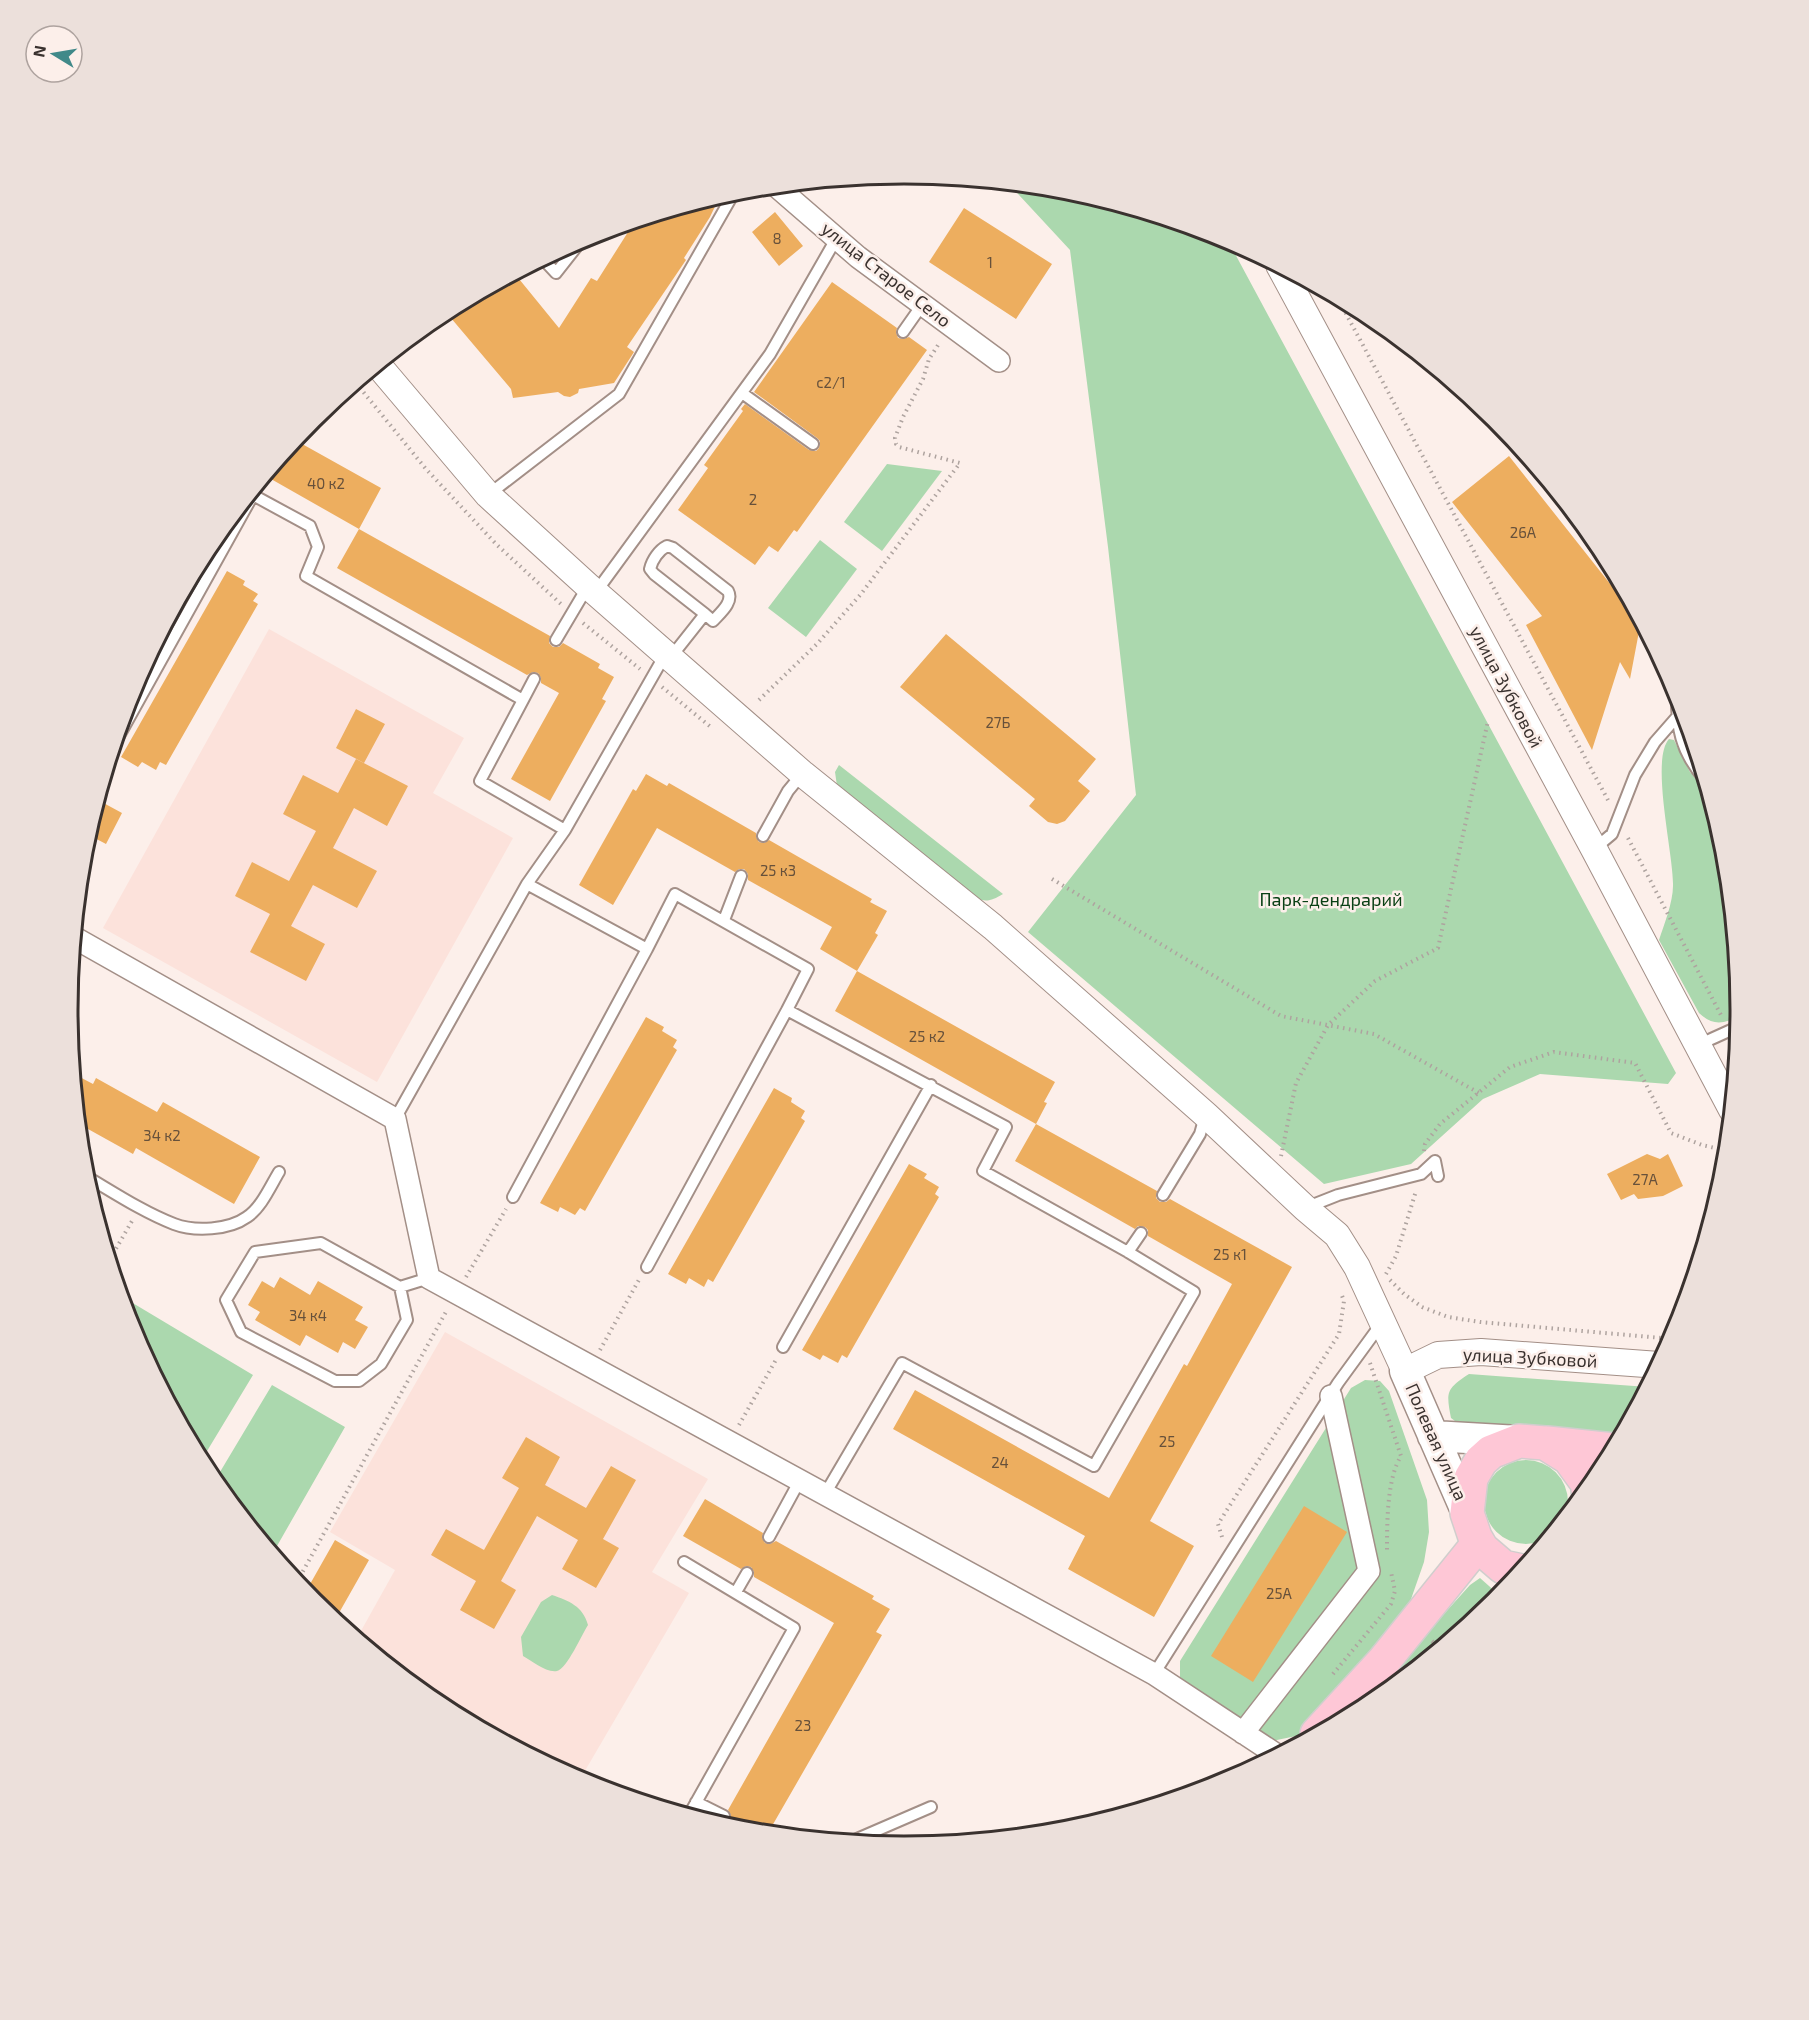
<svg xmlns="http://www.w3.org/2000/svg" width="1809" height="2020" font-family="'Exo 2',sans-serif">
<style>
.education{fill:#fce2db}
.green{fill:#abd8ae}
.building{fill:#edae5f}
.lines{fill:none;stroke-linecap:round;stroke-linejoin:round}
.service-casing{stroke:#a38f87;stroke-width:14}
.minor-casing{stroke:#a38f87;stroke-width:24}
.tertiary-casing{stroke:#a38f87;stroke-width:28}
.secondary-casing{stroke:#a38f87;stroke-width:33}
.primary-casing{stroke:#d0cecd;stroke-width:36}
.path{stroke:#aea39f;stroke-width:4;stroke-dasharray:1.5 4.5;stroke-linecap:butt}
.service{stroke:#fff;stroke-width:10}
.minor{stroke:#fff;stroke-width:21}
.tertiary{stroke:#fff;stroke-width:26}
.secondary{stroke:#fff;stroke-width:30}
.primary{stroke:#fec7d6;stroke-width:33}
.labels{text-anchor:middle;stroke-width:5;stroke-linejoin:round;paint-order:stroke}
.number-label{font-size:15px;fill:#67513b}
.street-label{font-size:18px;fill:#3a322f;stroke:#fcefea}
.park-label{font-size:18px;fill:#094014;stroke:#fcefea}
.rim{fill:none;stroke:#3a322f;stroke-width:3}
</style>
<rect width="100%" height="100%" fill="#fcefea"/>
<path class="education" d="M269,629L464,738L433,793L513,838L377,1082L103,928Z
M445,1332L708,1479L652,1572L689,1593L579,1781L436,1703L357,1638L395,1570L330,1532Z"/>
<path class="green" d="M1008,183L1068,189L1226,237L1676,1073L1668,1084L1540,1074L1483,1099L1411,1164L1324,1184L1028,932L1136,795L1108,547L1070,250Z
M887,464L942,471L882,551L844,522Z
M820,540L857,569L806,637L768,608Z
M1669,739L1674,740L1690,772L1710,795L1725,847L1741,1010V1016C1724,1023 1714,1027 1699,1013L1659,940C1664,925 1673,902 1673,886C1674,856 1650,760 1669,739Z
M839,765L1003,894C991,901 986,903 974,897L837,786L835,772Z
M121,1296L253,1375L201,1461L131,1330Z
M1469,1374L1648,1387L1621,1436L1463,1427L1451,1418C1446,1392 1446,1389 1469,1374Z
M1365,1380L1380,1381L1389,1391L1427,1500L1429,1532L1424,1562L1403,1622L1301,1735L1272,1741L1180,1681V1661L1351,1388Z
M272,1385L345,1427L273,1553L214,1482Z
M1484 1502a42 42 0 1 1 84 0a42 42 0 1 1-84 0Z
M1480,1578L1498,1594L1496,1602L1369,1706L1353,1715L1470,1585Z
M552,1595C569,1601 583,1606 588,1625C582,1634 567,1669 557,1671C546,1673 532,1661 523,1656L521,1637L541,1602Z"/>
<path class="building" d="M720,196L710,217L684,258L686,260L627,347L634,352L614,383L579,389L578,393L570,397L564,396L558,392L513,398L511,389L445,311L515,274L559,328L591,278L597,281L635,221Z
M964,208L1052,264L1016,319L929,262Z
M775,212L803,246L779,266L752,232Z
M832,282L897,328L896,332L898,338L903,339L909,337L927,350L797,532L794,530L778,552L769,546L755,565L678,510L708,468L704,465L743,411L741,409L745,404L809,450L816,451L819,448L820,441L817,438L754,392Z
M295,440L381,488L359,529L271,479L273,475L268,473Z
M1509,456L1611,585L1618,579L1641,621L1630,679L1620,662L1592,750L1526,625L1542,616L1452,502Z
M359,529L550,636L549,643L553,647H559L563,643L600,664L598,668L614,677L602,699L606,701L550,801L511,779L559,693L541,683V678L538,673L533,672L527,675L337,568Z
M227,571L245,581L243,585L258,594L253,601L258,604L166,765L160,762L156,770L142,762L138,767L121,757Z
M946,634L1096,759L1078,781L1090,791L1065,821L1057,824L1048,822L1029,806L1035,799L900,687Z
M356,709L385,724L364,763L336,748Z
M356,759L408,786L387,826L354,808L333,848L377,871L357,908L313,885L291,926L325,944L306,981L250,952L270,914L235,896L252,862L289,881L316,831L283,814L303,775L338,793Z
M646,774L667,786L669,783L756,833V837L759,842L764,843L769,840L872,899L870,902L887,911L875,933L878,935L857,971L820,949L832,927L748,880V874L744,869H739L735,872L657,828L613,905L579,885L633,789L636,791Z
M98,800L122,813L106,844L87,834Z
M857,971L1055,1082L1044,1102L1047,1103L1036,1124L835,1011Z
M646,1017L664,1027L662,1031L677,1040L673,1047L677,1050L585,1211L580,1208L575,1215L560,1207L558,1212L540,1203Z
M74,1074L93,1084L96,1078L157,1112L163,1102L260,1157L234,1204L136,1148L133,1154L79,1124Z
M774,1088L792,1098L791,1102L805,1111L801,1118L805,1121L713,1282L708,1279L704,1287L689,1278L686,1284L668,1274Z
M1036,1124L1157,1191L1156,1198L1160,1202H1166L1170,1199L1292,1267L1150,1521L1194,1546L1154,1617L1068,1569L1085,1536L893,1429L915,1390L1109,1498L1184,1364L1187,1366L1232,1284L1148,1236V1230L1145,1227L1138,1226L1135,1229L1015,1161Z
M1647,1154L1660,1159L1668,1154L1683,1186L1663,1196L1638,1199L1634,1194L1621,1200L1607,1174Z
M909,1164L927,1174L924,1178L939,1187L935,1194L939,1197L847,1358L842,1355L838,1363L823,1355L820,1360L802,1350Z
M280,1277L310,1295L318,1281L363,1307L355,1320L368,1327L355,1349L343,1342L338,1353L306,1335L300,1346L255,1320L260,1312L248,1305L262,1281L274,1288Z
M526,1437L560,1457L545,1485L586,1508L611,1466L636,1480L603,1539L619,1548L596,1588L562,1569L578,1540L537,1516L501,1581L516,1590L494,1629L460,1610L476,1581L431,1555L446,1529L484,1550L519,1488L502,1478Z
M705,1499L763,1533L762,1538L765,1543L770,1544L776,1541L874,1596L872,1599L890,1609L876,1632L882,1635L768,1833L741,1831L719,1824L730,1820L731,1815L728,1810L834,1623L754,1577V1572L751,1567L746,1566L741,1569L683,1536Z
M1304,1506L1347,1532L1253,1682L1211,1656Z
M335,1540L369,1560L335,1620L312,1602L305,1593Z"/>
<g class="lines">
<defs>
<path id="service" d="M543,259L556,273L585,236
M903,332L922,305
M742,393L813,444
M251,494L310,526L318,547L306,576L523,700L480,781L565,830
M488,495L619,394L735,191
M596,592L770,354L836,239
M556,640L588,586
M671,657L705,614L654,574L650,569C652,560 659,550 667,546L673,548L728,591C734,602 720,613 713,621L705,614
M1677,689C1676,727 1680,751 1706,781
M523,700L534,679
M115,743L253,495
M763,836L788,791L802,774
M1594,849L1612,834L1635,775L1655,742L1676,718
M527,884L647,949L675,894L808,969L787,1010L1006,1127L983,1171L1128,1252L1194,1292L1094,1466L902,1363L825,1494
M724,920L741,876
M1698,1045L1740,1026
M395,1119L527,884L565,830L666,653
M84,1175C113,1192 143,1212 174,1224C195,1232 229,1230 247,1217C261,1208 270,1187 279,1172
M1163,1195L1200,1134L1205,1116
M513,1197L647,949
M1305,1208L1338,1195L1421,1174L1435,1161L1438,1176
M1128,1252L1141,1233
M647,1267L787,1010
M400,1287L407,1320L381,1364L359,1381H335L241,1332L226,1300L255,1252L321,1243L400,1287L429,1278
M783,1347L931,1085
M769,1537L800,1480
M684,1562L794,1628L689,1815
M736,1592L747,1573
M1154,1674L1338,1383L1381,1324
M696,1802L724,1816
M850,1842L931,1807"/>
<path id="minor" d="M776,186L858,257L999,361
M75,938L395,1119L429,1278L1154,1674L1277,1755
M1243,1733L1369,1571L1331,1396"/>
<path id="tertiary" d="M1279,265L1594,849L1732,1110
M378,365L488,495L588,586L803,774L993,927L1206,1115L1305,1208L1337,1235L1357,1267L1405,1371L1438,1355L1481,1352L1659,1365"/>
<path id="secondary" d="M1405,1371L1467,1513
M1433,1436L1519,1441"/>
<path id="primary" d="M1547,1443L1614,1450
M1522,1571L1503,1567L1482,1549L1475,1537L1467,1513L1471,1478L1481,1461L1491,1452L1519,1441L1545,1443L1569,1458L1588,1484V1490
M1317,1734L1383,1662L1478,1544"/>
</defs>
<use href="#service" class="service-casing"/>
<use href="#minor" class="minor-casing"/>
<use href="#tertiary" class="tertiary-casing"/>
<use href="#secondary" class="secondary-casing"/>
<use href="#primary" class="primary-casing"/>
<path class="path" d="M1337,297L1609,802
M356,383L426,469L496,544L561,604
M583,623L640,669
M662,687L712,728
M759,700L818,643L861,594L960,463L899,447L896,444L895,438L903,417L923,379L929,359L940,342
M1628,838L1722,1017
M1052,879L1281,1016L1374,1034L1479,1093
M1424,1151L1425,1144L1440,1124L1510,1067L1554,1052L1635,1063L1671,1133L1702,1145L1724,1150L1727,1156
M1281,1156L1296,1083L1328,1025L1375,981L1438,948L1488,721
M110,1259L132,1221
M1386,1274L1396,1256L1416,1191
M466,1277L506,1209
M1390,1280L1404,1294L1422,1307L1448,1317L1480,1322L1673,1339
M600,1350L640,1278
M1370,1363L1401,1456C1387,1478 1387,1523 1387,1550
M739,1425L777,1358
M1222,1537L1218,1524L1339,1334L1344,1301L1341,1293
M297,1582L447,1310
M1432,1641L1440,1648
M1333,1674L1391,1604L1395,1591L1391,1572"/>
<use href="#service" class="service"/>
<use href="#minor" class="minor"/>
<use href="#tertiary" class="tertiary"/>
<use href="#secondary" class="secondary"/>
<use href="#primary" class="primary"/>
</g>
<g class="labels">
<g class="number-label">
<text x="777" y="244">8</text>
<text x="990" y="268">1</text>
<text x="831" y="388">с2/1</text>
<text x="326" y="489">40 к2</text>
<text x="753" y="505">2</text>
<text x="1523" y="538">26А</text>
<text x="998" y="728">27Б</text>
<text x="778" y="876">25 к3</text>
<text x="927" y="1042">25 к2</text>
<text x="162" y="1141">34 к2</text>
<text x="1645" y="1185">27А</text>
<text x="1230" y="1260">25 к1</text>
<text x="308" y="1321">34 к4</text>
<text x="1167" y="1447">25</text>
<text x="1000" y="1468">24</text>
<text x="1279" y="1599">25А</text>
<text x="803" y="1731">23</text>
</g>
<g class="street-label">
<text transform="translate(886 275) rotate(38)" y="6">улица Старое Село</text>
<text transform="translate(1506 687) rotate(62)" y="6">улица Зубковой</text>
<text transform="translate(1530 1358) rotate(3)" y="6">улица Зубковой</text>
<text transform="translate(1436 1442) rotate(66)" y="6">Полевая улица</text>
</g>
<g class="park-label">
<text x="1331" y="906">Парк-дендрарий</text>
</g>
</g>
<path d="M0 0H1809V2020H0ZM78 1010a826 826 0 1 1 1652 0a826 826 0 1 1-1652 0Z" fill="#ece0db" fill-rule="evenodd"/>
<path class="rim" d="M78 1010a826 826 0 1 1 1652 0a826 826 0 1 1-1652 0Z"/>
<g transform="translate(54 54) rotate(281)"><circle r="28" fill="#fcefea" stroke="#aea39f" stroke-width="1.5"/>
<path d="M0-4.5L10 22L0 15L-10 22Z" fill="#408989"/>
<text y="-9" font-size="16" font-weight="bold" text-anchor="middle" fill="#3a322f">N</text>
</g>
</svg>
